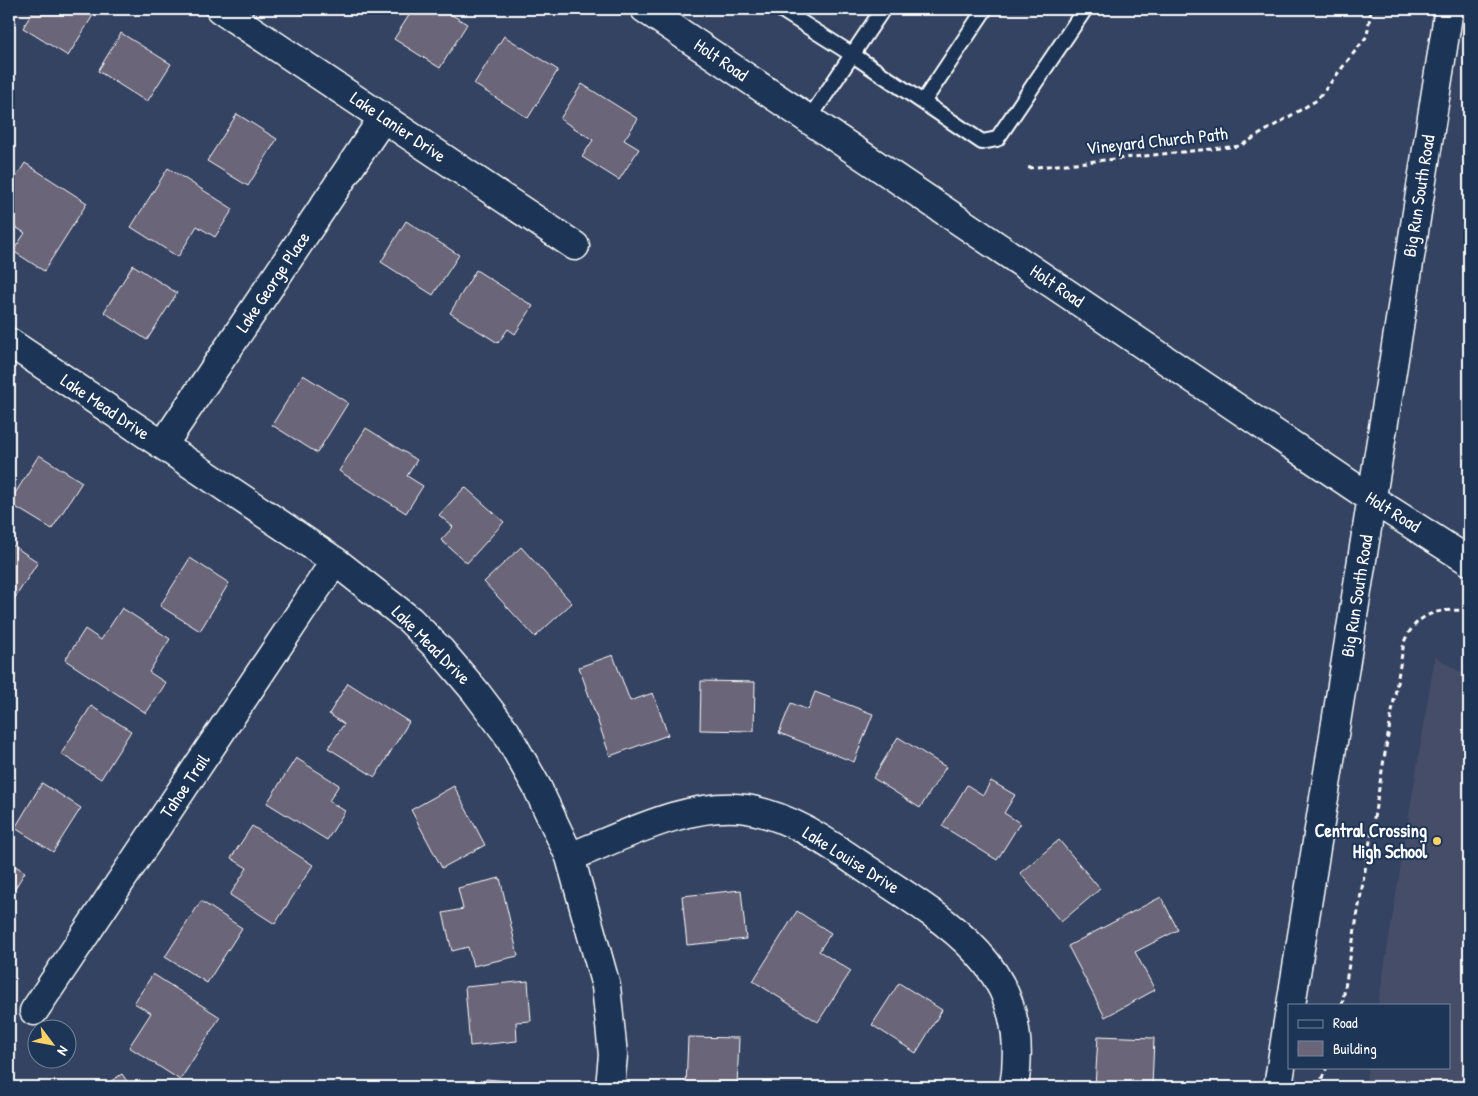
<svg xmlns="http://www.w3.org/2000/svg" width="1478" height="1096" font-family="'Patrick Hand',sans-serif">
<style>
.built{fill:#444d68}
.building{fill:#6a6579;stroke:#fff}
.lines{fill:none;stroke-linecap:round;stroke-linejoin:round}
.lane-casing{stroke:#fff;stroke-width:18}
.street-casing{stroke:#fff;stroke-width:31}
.secondary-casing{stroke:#fff;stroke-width:31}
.path{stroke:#fff;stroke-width:3;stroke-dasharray:5 4;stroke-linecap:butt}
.lane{stroke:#1d3557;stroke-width:14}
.street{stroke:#1d3557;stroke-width:28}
.secondary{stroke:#1d3557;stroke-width:28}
.poi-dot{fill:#ffd166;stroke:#1d3557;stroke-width:2}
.labels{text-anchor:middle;stroke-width:4;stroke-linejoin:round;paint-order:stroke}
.street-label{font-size:18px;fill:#fff;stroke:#1d3557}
.poi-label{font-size:18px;font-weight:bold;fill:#fff;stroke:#1d3557;text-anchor:end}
</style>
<rect width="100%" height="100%" fill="#344361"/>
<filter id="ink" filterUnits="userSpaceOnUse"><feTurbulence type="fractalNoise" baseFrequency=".02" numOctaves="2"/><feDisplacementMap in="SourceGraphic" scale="10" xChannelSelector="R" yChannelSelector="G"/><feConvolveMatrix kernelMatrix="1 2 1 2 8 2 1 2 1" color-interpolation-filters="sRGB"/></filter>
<g filter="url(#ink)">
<path class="built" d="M1435,656L1469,678V1087H1365L1368,1067H1449V1005H1378Z"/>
<path class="building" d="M34,9H90L95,12L68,56L23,28Z
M361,9H377L373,16Z
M413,9H442L467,24L440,68L394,39Z
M121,33L171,64L147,102L98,71Z
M504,36L558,70L528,118L474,84Z
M582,84L638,119L624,140L639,149L619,180L582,157L593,140L560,119Z
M237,114L277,139L248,186L207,161Z
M25,163L87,203L44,271L13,251L25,233L9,223V188Z
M168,168L233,209L215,237L197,226L178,257L131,227Z
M406,221L459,255L433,295L381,262Z
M133,265L177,293L147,340L104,312Z
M476,270L533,306L515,334L508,329L498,343L450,313Z
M303,375L348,403L317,453L272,425Z
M366,428L417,460L407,476L423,486L406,513L339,471Z
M39,455L82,482L52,529L9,503Z
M465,487L504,522L467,563L441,540L453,527L439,515Z
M9,543L38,562L9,607Z
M521,547L572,603L535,637L484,582Z
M190,558L229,583L200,631L160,606Z
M122,608L170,639L149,672L166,683L146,713L65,660L85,629L101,640Z
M613,655L630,701L653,693L668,735L610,756L579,667Z
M701,681L755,682L754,731L700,730Z
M348,683L409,722L375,777L328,748L344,724L329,714Z
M815,692L873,714L854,762L779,733L791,703L808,710Z
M91,706L131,731L101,779L61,754Z
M898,737L946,767L920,808L873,778Z
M296,758L339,785L329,801L345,811L327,840L267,803Z
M991,781L1015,795L1004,813L1020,823L997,860L942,826L967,785L983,795Z
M42,783L81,808L53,852L15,828Z
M454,786L485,845L442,868L411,810Z
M252,826L313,865L275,924L230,895L247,868L231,858Z
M1059,840L1100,889L1061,922L1020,873Z
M9,862L25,872L9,898Z
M500,878L518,956L473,966L468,947L452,951L443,913L463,909L458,888Z
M741,890L746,939L687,945L682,896Z
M1161,897L1178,930L1135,952L1155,990L1105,1017L1068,946Z
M201,901L242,928L207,983L165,957Z
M797,911L831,933L819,951L851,971L818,1022L753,981Z
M153,974L220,1017L180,1080L129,1047L151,1013L134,1003Z
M528,981L531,1021L516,1022L517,1041L470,1046L465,987Z
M899,983L942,1010L916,1053L872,1025Z
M1098,1036L1154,1038L1152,1087H1095Z
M688,1037L739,1038L737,1087H686Z
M122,1074L131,1087H102Z
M486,1079L533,1083V1087H485Z"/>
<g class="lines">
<defs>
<path id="lane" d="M780,9L853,55L982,142L997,139L1085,9
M923,102L985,9
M809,119L883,9"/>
<path id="street" d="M220,9L575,246
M9,342L335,561L410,620L441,651L475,691L506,732L537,787L570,857L606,986L613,1055L610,1087
M163,445L383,118
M570,857C621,837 691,800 747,809C794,817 832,846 871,872C955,928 1033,970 1014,1087
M34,1011L335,561"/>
<path id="secondary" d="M645,9L1372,499L1469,561
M1291,1005C1346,673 1396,341 1449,9
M1278,1087L1289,1015"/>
</defs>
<use href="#lane" class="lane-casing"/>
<use href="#street" class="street-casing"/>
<use href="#secondary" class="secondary-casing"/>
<path class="path" d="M1028,168L1240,146L1317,100L1367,36L1371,9
M1342,1005L1404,642C1417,612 1439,608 1469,611
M1318,1087L1327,1067"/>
<use href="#lane" class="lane"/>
<use href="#street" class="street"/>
<use href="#secondary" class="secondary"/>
</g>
</g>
<circle class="poi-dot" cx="1437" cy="841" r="5"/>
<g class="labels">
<g class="street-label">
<text transform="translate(721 60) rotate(34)" y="6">Holt Road</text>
<text transform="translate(398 127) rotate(34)" y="6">Lake Lanier Drive</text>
<text transform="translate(1157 141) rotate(-6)" y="6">Vineyard Church Path</text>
<text transform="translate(1419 196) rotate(-81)" y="6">Big Run South Road</text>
<text transform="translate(273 282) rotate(-56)" y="6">Lake George Place</text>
<text transform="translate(1057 286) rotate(34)" y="6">Holt Road</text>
<text transform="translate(105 407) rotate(34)" y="6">Lake Mead Drive</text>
<text transform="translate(1393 512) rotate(32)" y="6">Holt Road</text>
<text transform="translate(1357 596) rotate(-81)" y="6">Big Run South Road</text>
<text transform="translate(431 645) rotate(45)" y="6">Lake Mead Drive</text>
<text transform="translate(185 786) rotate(-56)" y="6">Tahoe Trail</text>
<text transform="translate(851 860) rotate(32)" y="6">Lake Louise Drive</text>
</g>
<g class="poi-label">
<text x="1427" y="837">Central Crossing<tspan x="1427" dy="21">High School</tspan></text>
</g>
</g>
<rect width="1478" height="1096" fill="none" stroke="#1d3557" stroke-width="30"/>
<rect x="15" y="15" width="1448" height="1066" fill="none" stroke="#fff" stroke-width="2" filter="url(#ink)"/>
<rect x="1288" y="1004" width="162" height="65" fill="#1d3557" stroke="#77869a"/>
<rect x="1298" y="1020" width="25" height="8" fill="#1d3557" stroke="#77869a"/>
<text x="1333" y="1028" font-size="15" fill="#ffffff">Road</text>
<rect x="1298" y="1041" width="25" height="15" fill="#6a6579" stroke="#77869a"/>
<text x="1333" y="1054" font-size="15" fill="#ffffff">Building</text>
<g transform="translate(52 1044) rotate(122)"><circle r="24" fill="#1d3557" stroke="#77869a"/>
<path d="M0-4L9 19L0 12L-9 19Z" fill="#ffd166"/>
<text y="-8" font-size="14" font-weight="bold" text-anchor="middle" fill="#ffffff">N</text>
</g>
</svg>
